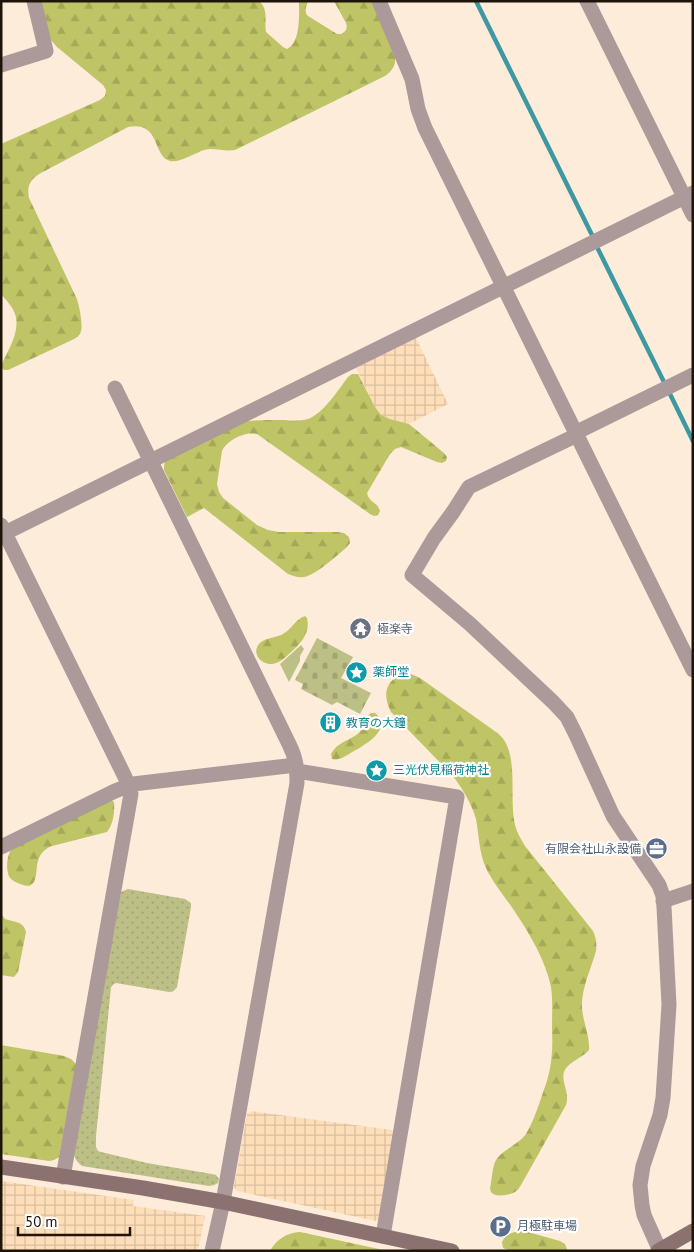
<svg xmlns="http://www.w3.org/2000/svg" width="694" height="1252" font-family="'PT Sans','Noto Sans JP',sans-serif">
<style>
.industrial{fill:url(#industrial-grid)}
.grass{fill:url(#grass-dots)}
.forest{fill:url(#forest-firs)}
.cemetery{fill:url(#cemetery-stones)}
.garden{fill:#bdc086}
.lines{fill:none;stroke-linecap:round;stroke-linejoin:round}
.stream{stroke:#3d98a4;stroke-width:4.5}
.street{stroke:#ac9a9a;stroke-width:15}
.secondary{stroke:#8c7171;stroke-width:15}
.labels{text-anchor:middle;stroke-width:4.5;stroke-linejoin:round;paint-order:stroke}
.worship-label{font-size:12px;fill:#5b616d;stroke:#fff;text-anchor:start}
.culture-label{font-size:12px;fill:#0d838f;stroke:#fff;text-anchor:start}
.service-label{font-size:12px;fill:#4e5e75;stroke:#fff;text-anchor:end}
</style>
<defs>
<pattern id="industrial-grid" width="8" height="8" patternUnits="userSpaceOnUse" patternTransform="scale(1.25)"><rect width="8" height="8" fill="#fedeb9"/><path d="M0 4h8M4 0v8" fill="none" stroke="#d9be9e"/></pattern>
<pattern id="grass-dots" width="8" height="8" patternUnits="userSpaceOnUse" patternTransform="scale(1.25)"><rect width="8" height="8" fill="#bdc086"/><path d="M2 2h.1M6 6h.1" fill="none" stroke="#a2a472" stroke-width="1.8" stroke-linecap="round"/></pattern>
<pattern id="forest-firs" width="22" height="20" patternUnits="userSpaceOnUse" patternTransform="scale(1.25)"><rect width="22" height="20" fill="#bfc466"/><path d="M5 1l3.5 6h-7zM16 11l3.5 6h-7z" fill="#a4a857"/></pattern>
<pattern id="cemetery-stones" width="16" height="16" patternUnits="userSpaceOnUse" patternTransform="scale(1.25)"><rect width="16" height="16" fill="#bdc086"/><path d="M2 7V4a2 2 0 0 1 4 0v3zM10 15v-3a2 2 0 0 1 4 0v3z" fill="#a2a472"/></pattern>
</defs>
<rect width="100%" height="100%" fill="#fcecd9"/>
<path class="industrial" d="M415,336L448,404L409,424L390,419L381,415L375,407L355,366Z
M251,1111L392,1130L395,1134L380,1218L376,1221L237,1191L234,1187L247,1114Z
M1,1181L134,1200L133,1206L205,1216L198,1251H1Z"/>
<path class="grass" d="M128,889L185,899L191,903V907L177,987C175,990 173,992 169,992L116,983L114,984L111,987L96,1136V1147L98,1151L101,1152L147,1163L212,1174L216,1175L219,1179L218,1183L214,1185L209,1186L82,1166C77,1162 75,1159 73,1152L121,892Z"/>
<path class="forest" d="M39,1H259C269,10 264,20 266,32L283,47L287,49C301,43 299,14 299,1H308C306,7 304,12 308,16L337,34H341C346,31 348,29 346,23L334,1H372L395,56C396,65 393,70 385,76L235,150C224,152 214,147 204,150C195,153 179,163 170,161C152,156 161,121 128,127L39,174C29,181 27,186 29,198L76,297C79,303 83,325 81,331C80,336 76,338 72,340L8,370H4L2,368V364C8,350 21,331 15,314C13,307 6,300 1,294V144L100,100L105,96L106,90L103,85L57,47L50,39Z
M352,374H358L375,407L381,415L390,419L409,424L444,453L447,457L446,461L442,463L437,462L401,447L395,449L390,454L367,493C369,503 378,502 380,511L378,515L374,516L370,514L257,434C245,431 227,440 222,451L217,484L219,492L223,498L257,525L268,530L279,532H338L344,533L349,537L350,543L346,548C336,556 316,575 304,577C298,578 294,576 288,574L204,508L187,517L164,470V466L165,461L246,421C259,420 272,420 285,420C292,421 301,421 308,419C324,413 338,390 348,377Z
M305,616L307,618C311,634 299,645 289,654C284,659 279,663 272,664C262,665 251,654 259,644C264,638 274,638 281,635C291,631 295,619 305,616Z
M402,674H411L420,678L496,732C499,734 502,737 504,740C518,761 509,800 515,825C517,833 521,839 525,846L593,931C596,938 597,943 596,951C591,969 581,989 582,1008C583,1022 590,1036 589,1050C583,1057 573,1060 567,1067C557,1078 571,1091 566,1105L521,1185C519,1188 518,1190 515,1192C510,1195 495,1198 491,1192C490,1191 491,1189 490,1188C492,1180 492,1170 495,1162C501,1150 518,1145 526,1134C534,1122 542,1095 547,1081C552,1064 553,1047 552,1029C552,1015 553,1000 551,987C546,962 531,936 517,915C507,899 494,885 486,868C479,853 479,835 476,819C472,804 462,788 453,776L391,712C383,696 384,682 402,674Z
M371,713H375C393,729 366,744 354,751C347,755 340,761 332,759L331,754C337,742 349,741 359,733C365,727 364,718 371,713Z
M111,800L114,802C115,812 113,825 107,832L52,846C29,855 42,878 31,885C28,887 24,885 20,884C16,882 13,881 10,878C5,870 7,855 12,848Z
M1,914L5,919C13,922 24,921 26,932L18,972L14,977L1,975Z
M1,1045L64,1056L71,1059L76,1064L59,1157L54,1160L49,1161L1,1154Z
M524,1231L560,1241L565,1244L567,1249V1251H510L503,1248L502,1242C506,1233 515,1231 524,1231Z
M300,1232L388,1251H270C277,1239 286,1233 300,1232Z"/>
<path class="cemetery" d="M317,638L353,657L341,678L371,693L360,714L337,702L332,705L301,689L303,684L295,680Z"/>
<path class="garden" d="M301,645L304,649L300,656V661L289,682L280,664Z"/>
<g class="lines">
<path class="stream" d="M476,1L592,235
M597,247L664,382
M670,394L693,441"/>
<path class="street" d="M379,1L412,79L418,109L425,128L693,670
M587,1L693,215
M1,65L46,51L34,1
M115,388L289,744C296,758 297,767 297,783L223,1202L212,1251
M575,433L693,375
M577,435L469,487L453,512L434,538L412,575L470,624L553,702L567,717L576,735L613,816L659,885L663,896L664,907L669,1005L663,1098L660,1115L643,1166L640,1185L642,1205L644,1215L660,1251
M1,525L125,777L131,794L63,1177
M5,533L693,193
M297,771L457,797L383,1236
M1,847L115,791L133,784L296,765
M663,901L693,891"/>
<path class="secondary" d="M1,1167L143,1188L223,1202L452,1251
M658,1251L693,1231"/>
</g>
<defs>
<symbol id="temple-disc" viewBox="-11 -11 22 22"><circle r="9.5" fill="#6b7280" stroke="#fff"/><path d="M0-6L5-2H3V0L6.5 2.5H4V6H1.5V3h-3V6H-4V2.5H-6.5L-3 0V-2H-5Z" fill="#fff"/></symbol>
<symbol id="sight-disc" viewBox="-11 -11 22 22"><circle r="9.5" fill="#0f9aa8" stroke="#fff"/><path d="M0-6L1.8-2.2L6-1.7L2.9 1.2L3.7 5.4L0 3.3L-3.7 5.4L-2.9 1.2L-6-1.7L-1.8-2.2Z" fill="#fff"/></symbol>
<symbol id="building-disc" viewBox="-11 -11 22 22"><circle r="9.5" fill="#0f9aa8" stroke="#fff"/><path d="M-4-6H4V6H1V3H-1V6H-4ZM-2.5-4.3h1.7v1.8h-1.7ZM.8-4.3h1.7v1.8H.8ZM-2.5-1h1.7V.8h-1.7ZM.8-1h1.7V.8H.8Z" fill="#fff"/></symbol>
<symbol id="office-disc" viewBox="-11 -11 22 22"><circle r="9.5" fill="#5c6f8a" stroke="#fff"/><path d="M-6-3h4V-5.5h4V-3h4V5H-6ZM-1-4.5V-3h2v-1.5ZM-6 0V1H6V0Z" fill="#fff"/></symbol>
<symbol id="parking-disc" viewBox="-11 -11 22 22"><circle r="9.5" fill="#5c6f8a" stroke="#fff"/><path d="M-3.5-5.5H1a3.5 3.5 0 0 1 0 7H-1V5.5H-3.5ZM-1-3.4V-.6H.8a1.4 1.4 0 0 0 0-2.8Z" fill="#fff"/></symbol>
</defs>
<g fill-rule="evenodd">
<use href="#temple-disc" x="348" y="616" width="25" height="25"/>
<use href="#sight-disc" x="344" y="660" width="25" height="25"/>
<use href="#building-disc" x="318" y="710" width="25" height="25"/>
<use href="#sight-disc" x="364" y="758" width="25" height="25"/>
<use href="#office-disc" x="644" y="836" width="25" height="25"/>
<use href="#parking-disc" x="488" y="1214" width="25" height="25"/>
</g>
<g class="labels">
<g class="worship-label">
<text x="377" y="633">極楽寺</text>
</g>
<g class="culture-label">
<text x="373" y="676">薬師堂</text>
<text x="346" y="727">教育の大鐘</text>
<text x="393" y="774">三光伏見稲荷神社</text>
</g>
<g class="service-label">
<text x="641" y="853">有限会社山永設備</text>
<text x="517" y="1230" text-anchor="start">月極駐車場</text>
</g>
</g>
<rect width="694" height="1252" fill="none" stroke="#1e1409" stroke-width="5"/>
<path d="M18 1227v8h112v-8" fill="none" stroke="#1e1409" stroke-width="2.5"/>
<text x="25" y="1227" font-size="15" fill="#1e1409" stroke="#ffffff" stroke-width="4" paint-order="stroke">50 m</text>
</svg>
